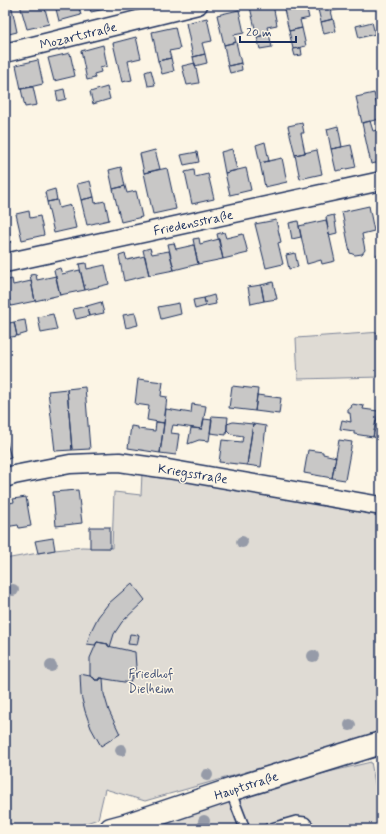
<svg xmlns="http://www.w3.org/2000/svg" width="386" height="834" font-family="Mynerve,sans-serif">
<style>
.green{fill:#dfdbd4;stroke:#7d8599}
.building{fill:#c8c7c6;stroke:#1b2f5e}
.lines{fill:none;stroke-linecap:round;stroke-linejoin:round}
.lane-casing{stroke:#1b2f5e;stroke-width:12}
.street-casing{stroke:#1b2f5e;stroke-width:21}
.secondary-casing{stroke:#1b2f5e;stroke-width:25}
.lane{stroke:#fcf5e5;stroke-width:9}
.street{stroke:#fcf5e5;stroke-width:18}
.secondary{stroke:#fcf5e5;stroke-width:22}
.tree{fill:#969ba8}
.labels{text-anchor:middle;stroke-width:3;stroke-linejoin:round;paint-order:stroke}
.street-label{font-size:13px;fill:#1b2f5e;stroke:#fcf5e5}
.park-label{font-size:13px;fill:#425176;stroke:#fcf5e5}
</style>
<rect width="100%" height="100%" fill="#fcf5e5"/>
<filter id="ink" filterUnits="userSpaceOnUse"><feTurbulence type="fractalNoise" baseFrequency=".025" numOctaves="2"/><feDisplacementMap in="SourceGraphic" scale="8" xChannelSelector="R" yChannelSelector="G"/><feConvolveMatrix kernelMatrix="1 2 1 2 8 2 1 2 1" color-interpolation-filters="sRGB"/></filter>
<g filter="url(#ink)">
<path class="green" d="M381,332V377L298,379L296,338Z
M142,473L381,516V733L145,801L105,789L98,819L69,829H5V559L55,550L82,547L112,548L114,492L141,495Z
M371,762L381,815V829H126L306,766L316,775Z"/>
<path class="building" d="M20,5H44L49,24L27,29Z
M55,5H78L81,15L59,21Z
M89,5H113L114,7L91,12Z
M258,5H273L277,25L267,27L269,34L257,37L250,7Z
M283,5H306L309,18L300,20L302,28L289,31Z
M317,5H341L342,9L331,11L333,19L321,22Z
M12,8L17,32L5,35V10Z
M239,10L244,33L234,35L236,42L224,45L217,15Z
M207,18L212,41L202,43L205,54L193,57L186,23Z
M333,19L336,31L324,34L321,22Z
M372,22L375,34L359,38L356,26Z
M175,27L180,49L169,51L171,58L158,61L152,32Z
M302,28L306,46L293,49L289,31Z
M269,34L272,47L260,49L257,37Z
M136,37L141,58L128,61L132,80L122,82L113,43Z
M236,42L241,63L228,66L224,45Z
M103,45L107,66L100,68L101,72L94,74L95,78L87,80L81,51Z
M301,48L302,55L295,56L293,49Z
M70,53L75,76L54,81L48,58Z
M205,54L207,63L195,66L193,57Z
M171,58L174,71L162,74L158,61Z
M38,60L43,84L21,89L16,65Z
M195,63L199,83L187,85L182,66Z
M241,63L242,70L230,73L228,66Z
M151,70L155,85L148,86L145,72Z
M33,87L37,105L25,107L21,89Z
M107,87L110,99L93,104L90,92Z
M64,89L66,99L58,101L56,91Z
M374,93L380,119L362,123L356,97Z
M370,121L373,131L381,129V162L371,164L362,123Z
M302,123L304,133H301L305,153L295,155L288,126Z
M338,126L342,147L331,149L327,129Z
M265,142L269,161L260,163L256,145Z
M351,145L356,167L336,171L331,149Z
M232,149L237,170L225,173L221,152Z
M155,150L160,169L144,173L140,154Z
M317,150L322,174L300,179L295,155Z
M197,152L199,162L184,165L181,155Z
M282,158L287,182L265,187L260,163Z
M121,167L125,186L113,189L109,170Z
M167,168L176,209L153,214L144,173Z
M246,168L251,190L230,195L225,173Z
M194,170L195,177L208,174L214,199L192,204L185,172Z
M90,181L94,197L81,200L77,184Z
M125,186L127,193L136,191L142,217L121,222L113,189Z
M55,189L57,200L47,202L45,192Z
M94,197L95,203L105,201L109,220L87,225L81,200Z
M57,200L59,208L71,205L76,228L54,233L47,202Z
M369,206L374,231L362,234L365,250L362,254L355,255L350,253L342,212Z
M29,211L30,218L40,216L44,235L22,240L16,214Z
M334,215L337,233L329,235L326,217Z
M276,220L281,242L278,243L283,264L266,268L255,224Z
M326,220L335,261L322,264L321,260L307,264L299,226Z
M298,221L301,237L292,239L289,223Z
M5,222H7L11,242L5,243Z
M224,232L226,238L243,234L248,253L223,259L217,234Z
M199,238L200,244L219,239L223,259L198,264L193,239Z
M174,243L176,249L194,245L198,264L174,270L168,244Z
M150,248L152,254L169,251L174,270L149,275L143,250Z
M295,253L298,267L289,269L286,255Z
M381,253V270H379L377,254Z
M125,254L127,260L145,256L149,275L124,281L119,256Z
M86,263L87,269L105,265L109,284L85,290L79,264Z
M60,268L62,274L80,270L85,290L60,295L54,270Z
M36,274L37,280L56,276L60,295L35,301L30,275Z
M12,279L13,285L31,281L35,301L11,306L5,281Z
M273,282L277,299L264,301L261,285Z
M261,285L264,301L251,304L248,287Z
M5,287H6L11,306L5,307Z
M214,295L216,304L206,306L204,298Z
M204,298L206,306L195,309L193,300Z
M101,302L104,313L89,316L87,306Z
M179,303L181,314L161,319L158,307Z
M87,306L89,316L76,319L73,309Z
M135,313L138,325L126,328L123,315Z
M53,314L57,330L41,333L38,317Z
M25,320L27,333L17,336L14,322Z
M14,322L17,336L6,338L5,324Z
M138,379L163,382L161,396L167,397L164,423L147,420L149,406L135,404Z
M232,386L258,389L255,411L229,408Z
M85,387L90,449L72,450L67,389Z
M67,389L72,450L55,451L48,391Z
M257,395L281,398L279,414L255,411Z
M192,404L206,406L202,429L173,425L171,433L179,434L176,455L160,453L166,409L191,413Z
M352,404L364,406L363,409L378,411L373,437L354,434V431L340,429L342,420L351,422L350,413H348V408H351Z
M212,416L228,417L226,435L210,433Z
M204,419L212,420L209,441L199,440L188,444L191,428L202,429Z
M376,420L381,421L380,438L373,437Z
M156,422L164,423L160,453L128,448L131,426L138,427V429L155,431Z
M233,422L253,424L247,465L219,462L222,440L242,442L243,436L231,434L227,430V424Z
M253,424L266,426L261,467L247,465Z
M5,435L11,458L5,460Z
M339,440L352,442L345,480L332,478Z
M308,450L323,452V454L336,457L332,478L304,473Z
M78,490L82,523L56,526L53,492Z
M26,497L31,526L19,528L18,525L5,527V504L14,502L13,499Z
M90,527H110V548H90Z
M53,538L55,550L38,553L35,541Z
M132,583L145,600L122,622L114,634L110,647L108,646V644L97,642L95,645L87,644L91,631L98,617L108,604Z
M130,634L139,635L137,645L128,644Z
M97,642L108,644V646L135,652L136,667L130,683L100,678V680H95L94,678L90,676V658Z
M80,674L90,676L94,678L95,680H100V678H103L104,694L109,711L120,734L101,746L91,728L85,711L81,695Z"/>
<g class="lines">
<defs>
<path id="lane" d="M230,790L245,829
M268,829L296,821L305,822L311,829"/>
<path id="street" d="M5,53L198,5
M5,263L381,181
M5,478L14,475L70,464L119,462L168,469L381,506"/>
<path id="secondary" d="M111,829L126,825L230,790L381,743"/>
</defs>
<use href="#lane" class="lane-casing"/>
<use href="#street" class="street-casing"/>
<use href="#secondary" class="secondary-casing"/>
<use href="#lane" class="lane"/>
<use href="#street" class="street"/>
<use href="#secondary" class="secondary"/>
</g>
<g class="tree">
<circle cx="242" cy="542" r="6"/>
<circle cx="13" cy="590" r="6"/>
<circle cx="313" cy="656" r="6"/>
<circle cx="51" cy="666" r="6"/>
<circle cx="350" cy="725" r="6"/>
<circle cx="121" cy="750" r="6"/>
<circle cx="207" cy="775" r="6"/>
<circle cx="204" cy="821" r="6"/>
</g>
</g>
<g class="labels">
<g class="street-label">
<text transform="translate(78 35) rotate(-14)" y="5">Mozartstraße</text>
<text transform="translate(193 222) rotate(-12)" y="5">Friedensstraße</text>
<text transform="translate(193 473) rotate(9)" y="5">Kriegsstraße</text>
<text transform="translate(246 785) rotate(-18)" y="5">Hauptstraße</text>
</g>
<g class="park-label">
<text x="151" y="678">Friedhof<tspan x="151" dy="15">Dielheim</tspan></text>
</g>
</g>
<rect width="386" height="834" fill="none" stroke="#fcf5e5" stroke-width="20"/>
<rect x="10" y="10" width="366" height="814" fill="none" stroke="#1b2f5e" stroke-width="1.5" filter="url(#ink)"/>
<path d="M240 36v6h56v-6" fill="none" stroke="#1b2f5e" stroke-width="2"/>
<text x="246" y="36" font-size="12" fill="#1b2f5e" stroke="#fcf5e5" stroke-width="3" paint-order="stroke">20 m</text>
</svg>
